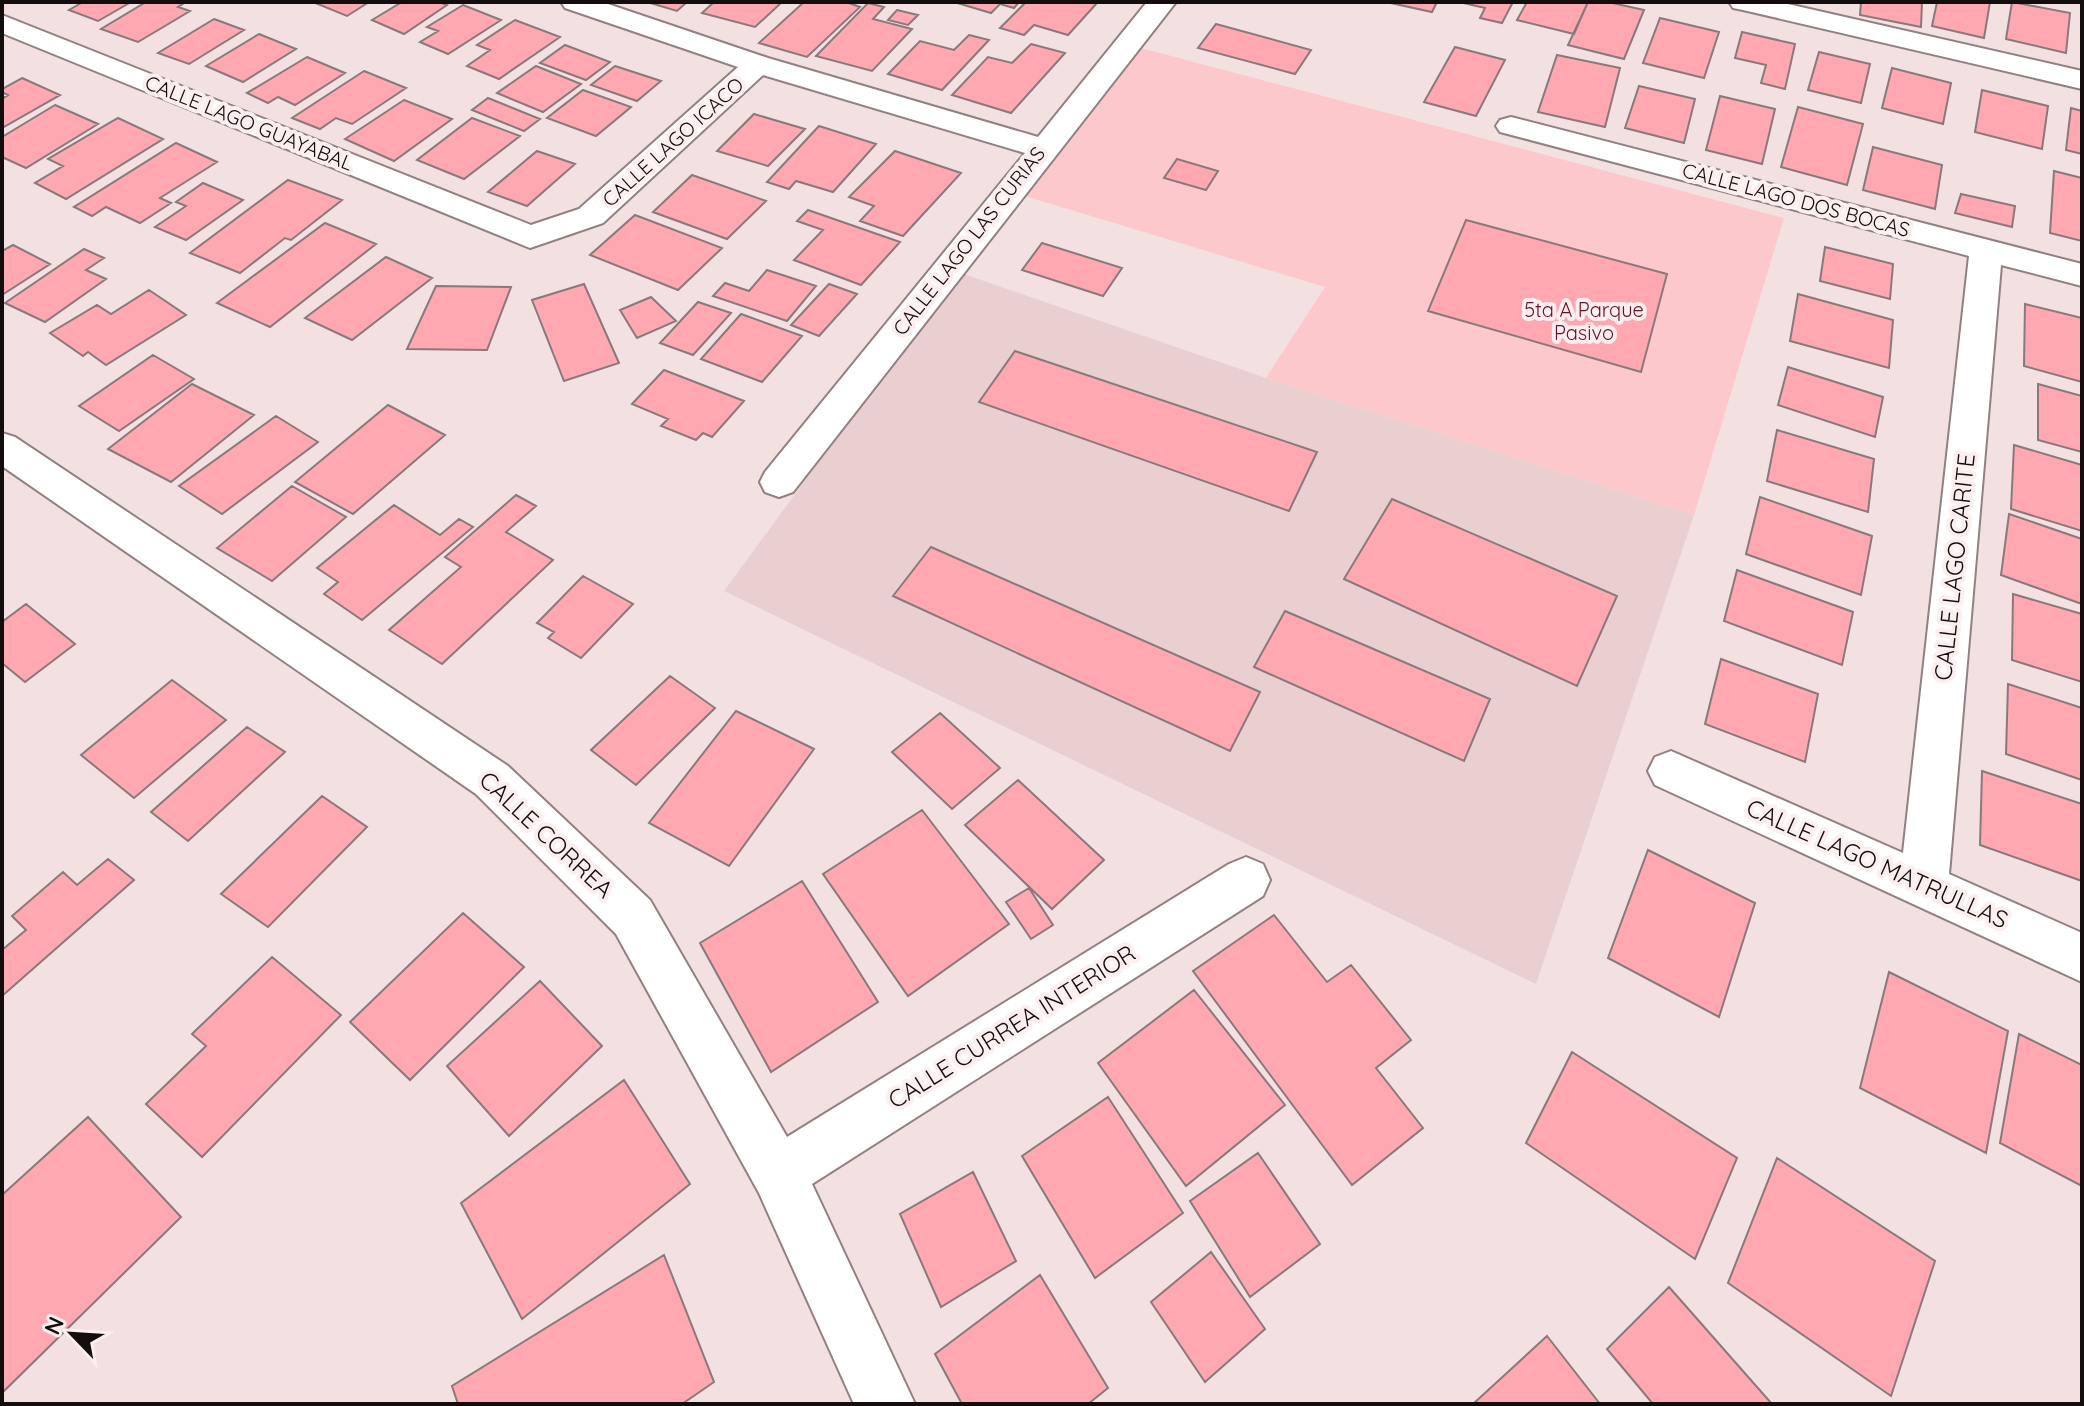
<svg xmlns="http://www.w3.org/2000/svg" width="2084" height="1406" font-family="Quicksand,sans-serif">
<style>
.built{fill:#eacfd1}
.green{fill:#fdc8cc}
.building{fill:#ffa8b1;stroke:#8a797a;stroke-width:2}
.lines{fill:none;stroke-linecap:round;stroke-linejoin:round}
.minor-casing{stroke:#928183;stroke-width:4}
.minor{fill:#fff;fill-rule:evenodd}
.labels{text-anchor:middle;stroke-width:8;stroke-linejoin:round;paint-order:stroke}
.far-street-label{font-size:20px;fill:#130d0e;stroke:#fdeeef}
.far-park-label{font-size:20px;fill:#6e0f28;stroke:#fdeeef}
.street-label{font-size:24px;fill:#130d0e;stroke:#fdeeef}
</style>
<rect width="100%" height="100%" fill="#f3e0e1"/>
<path class="built" d="M958,272L1266,378L1694,515L1536,984L724,591Z"/>
<path class="green" d="M1141,48L1784,218L1694,515L1266,378L1325,287L1025,196Z"/>
<path class="building" d="M83,2H131L98,21L69,10Z
M146,2H186L178,7L190,11L138,42L101,29Z
M313,2H369L347,16Z
M402,2H439L447,5L404,34L372,20Z
M647,2H687L677,11Z
M714,2H782L755,27L702,13Z
M804,2H846L860,7L807,57L759,43Z
M954,2H1019L1014,8L1000,4L991,13Z
M1026,2H1095L1097,3L1068,35L1034,25L1024,35L1000,28Z
M1386,2H1437L1432,12Z
M1459,2H1513L1502,23L1480,18L1485,8Z
M1527,2H1588L1574,34L1517,20Z
M1588,2H1608L1644,10L1624,59L1568,45Z
M1861,2H1922L1921,27L1860,15Z
M1937,2H1990L1984,38L1932,26Z
M2012,2L2070,13L2066,53L2006,39Z
M868,3L884,7L873,19L912,29L872,71L816,56Z
M463,5L501,20L448,54L420,42L438,31L427,27Z
M897,10L918,15L908,25L888,20Z
M1660,18L1719,32L1704,78L1643,63Z
M214,19L244,30L189,64L158,53Z
M515,20L560,37L499,79L467,66L490,50L477,45Z
M1216,24L1311,50L1295,74L1198,48Z
M1742,32L1795,44L1785,89L1761,83L1766,65L1735,58Z
M259,34L296,49L243,82L206,66Z
M969,35L989,40L942,90L888,74L920,41L954,50Z
M1031,44L1065,53L1011,113L952,95L988,57L1012,63Z
M565,45L610,62L586,80L540,63Z
M1455,47L1505,60L1476,116L1424,102Z
M1819,52L1870,64L1861,103L1808,90Z
M1557,55L1620,68L1605,127L1538,112Z
M307,57L345,73L295,105L278,97L268,103L247,93Z
M536,66L581,84L543,112L497,93Z
M615,66L661,81L637,101L591,85Z
M1892,68L1951,83L1943,124L1882,108Z
M364,71L406,88L352,124L336,118L320,129L292,118Z
M22,78L60,95L2,128V99L8,95L2,92V89Z
M1639,86L1695,99L1684,143L1625,128Z
M583,90L631,107L596,136L547,118Z
M1982,90L2048,106L2042,149L1975,132Z
M1720,96L1775,109L1762,164L1706,150Z
M488,98L540,119L524,131L472,110Z
M404,100L452,119L394,161L345,139Z
M55,105L98,124L26,168L2,157V137Z
M1798,107L1863,124L1847,185L1781,167Z
M2071,108L2082,111V154L2066,150Z
M754,114L805,129L768,166L717,151Z
M118,118L163,139L66,199L35,183L63,166L48,159Z
M472,118L520,136L464,179L417,160Z
M819,126L876,144L833,192L796,181L789,189L767,182Z
M176,143L217,162L160,198L171,203L140,223L106,207L92,216L74,207Z
M1873,147L1942,165L1935,209L1863,190Z
M537,151L575,164L527,206L488,192Z
M895,151L961,173L903,236L860,221L874,206L849,197Z
M1177,159L1218,171L1206,190L1164,178Z
M2054,171L2082,178V241L2050,233Z
M692,175L766,201L727,239L653,212Z
M288,180L342,200L291,240L285,238L240,273L190,253Z
M203,183L243,200L186,240L155,227L186,206L176,202Z
M1961,194L2015,206L2012,227L1955,213Z
M808,210L900,242L861,285L794,260L823,230L797,221Z
M635,215L722,248L678,290L590,255Z
M1466,220L1667,274L1641,372L1428,311Z
M325,223L376,244L270,327L217,303Z
M1042,243L1122,268L1103,296L1022,270Z
M13,245L50,264L2,295V251Z
M1825,247L1893,264L1890,299L1820,281Z
M84,249L104,258L86,270L106,279L45,322L5,303Z
M386,257L432,278L352,340L305,318Z
M767,270L816,286L787,321L713,296L725,283L749,291Z
M584,284L619,363L564,381L532,300Z
M829,284L857,294L819,336L791,325Z
M436,286L511,287L487,350L407,349Z
M149,290L186,315L106,365L88,352L83,356L50,333L97,305L111,314Z
M1798,294L1893,320L1889,368L1790,341Z
M651,297L676,321L637,338L620,310Z
M698,302L731,313L693,355L660,343Z
M2025,304L2082,318V382L2024,366Z
M741,314L802,336L762,382L701,359Z
M1015,351L1317,452L1289,511L979,402Z
M153,355L194,379L119,431L79,406Z
M1788,367L1883,397L1875,437L1778,405Z
M664,370L744,401L712,437L703,433L696,440L661,426L668,419L632,404Z
M192,384L254,415L171,482L108,449Z
M2038,384L2082,396V452L2038,440Z
M388,405L445,435L353,514L295,482Z
M276,416L318,442L222,514L179,486Z
M1777,430L1874,459L1868,512L1767,481Z
M2014,445L2082,465V531L2011,509Z
M292,486L346,517L272,581L217,548Z
M516,495L536,506L506,532L553,560L442,664L389,630L461,567L445,557Z
M1760,497L1872,536L1861,595L1746,554Z
M1392,499L1617,596L1577,686L1344,579Z
M394,505L440,535L459,519L473,527L362,620L324,594L338,582L317,568Z
M2009,514L2082,539V604L2001,575Z
M931,547L1260,692L1230,751L893,596Z
M1737,570L1853,612L1842,665L1724,621Z
M583,576L633,604L581,658L548,638L554,632L537,623Z
M2013,594L2082,614V682L2012,660Z
M26,604L75,644L25,682L2,663V622Z
M1285,611L1490,699L1464,761L1254,667Z
M1721,659L1818,694L1805,762L1705,724Z
M670,676L715,708L636,785L591,750Z
M172,680L226,720L134,798L81,755Z
M2008,684L2082,708V780L2006,754Z
M736,711L814,749L729,866L649,823Z
M940,713L1000,768L952,809L892,752Z
M247,727L285,752L188,841L151,812Z
M1982,771L2082,804V881L1980,845Z
M1018,780L1104,860L1052,909L965,825Z
M322,796L367,827L268,927L221,894Z
M922,810L1009,924L908,996L823,874Z
M1648,850L1755,903L1719,1017L1608,958Z
M108,859L134,880L2,996V950L26,930L12,916L63,872L77,885Z
M802,881L878,1002L771,1072L700,943Z
M1029,888L1053,925L1031,939L1006,902Z
M463,913L524,967L410,1080L350,1022Z
M1274,915L1327,982L1351,965L1411,1040L1376,1068L1423,1128L1352,1185L1193,971Z
M272,957L341,1015L202,1157L146,1104L206,1046L192,1034Z
M1889,972L2008,1031L1986,1153L1860,1088Z
M540,981L602,1046L509,1136L447,1066Z
M1194,990L1285,1105L1186,1186L1098,1063Z
M2019,1034L2082,1065V1186L2000,1143Z
M1572,1052L1737,1158L1695,1259L1526,1143Z
M624,1080L690,1184L522,1319L461,1203Z
M1108,1097L1183,1213L1095,1278L1022,1156Z
M88,1117L181,1217L2,1393V1195Z
M1258,1153L1320,1244L1250,1297L1190,1201Z
M1777,1158L1935,1261L1891,1396L1728,1283Z
M973,1172L1016,1261L941,1307L900,1214Z
M1211,1252L1265,1329L1205,1382L1151,1302Z
M664,1255L714,1382L682,1404H458L452,1386Z
M1040,1275L1108,1388L1088,1404H962L935,1354Z
M1669,1287L1772,1404H1653L1607,1349Z
M1547,1336L1600,1404H1473Z"/>
<g class="lines">
<defs>
<path id="minor" d="M561,2H602L768,58L1038,137L1147,2H1176L793,492L779,497L765,492L760,482L765,472L1025,153L763,75L603,223L530,248L2,33V15L531,225L579,209L738,67L565,8Z
M1729,2H1779L2082,71V89L1743,10L1733,8Z
M1511,117L2082,264V286L2001,265L1949,874L2082,933V982L1655,785L1648,771L1655,757L1671,751L1903,853L1969,256L1500,132L1496,126L1500,120Z
M2,433L15,437L508,766L650,900L787,1137L1229,864L1246,857L1263,864L1270,880L1263,896L812,1184L915,1404H854L759,1193L616,934L476,794L2,466Z"/>
</defs>
<use href="#minor" class="minor-casing"/>
<use href="#minor" class="minor"/>
</g>
<g class="labels">
<g class="far-street-label">
<text transform="translate(249 123) rotate(22)" y="7">CALLE LAGO GUAYABAL</text>
<text transform="translate(673 142) rotate(-42)" y="7">CALLE LAGO ICACO</text>
<text transform="translate(1796 200) rotate(15)" y="7">CALLE LAGO DOS BOCAS</text>
<text transform="translate(969 241) rotate(-52)" y="7">CALLE LAGO LAS CURIAS</text>
</g>
<g class="far-park-label">
<text x="1584" y="317">5ta A Parque<tspan x="1584" dy="23">Pasivo</tspan></text>
</g>
<g class="street-label">
<text transform="translate(1955 567) rotate(-84)" y="8">CALLE LAGO CARITE</text>
<text transform="translate(546 835) rotate(43)" y="8">CALLE CORREA</text>
<text transform="translate(1877 864) rotate(24)" y="8">CALLE LAGO MATRULLAS</text>
<text transform="translate(1012 1027) rotate(-32)" y="8">CALLE CURREA INTERIOR</text>
</g>
</g>
<rect width="2084" height="1406" fill="none" stroke="#130d0e" stroke-width="8"/>
<g transform="translate(72 1334) rotate(295)" stroke="#fdeeef" stroke-width="6" paint-order="stroke">
<path d="M0-6L14 30L0 20L-14 30Z" fill="#130d0e"/>
<text y="-12" font-size="22" font-weight="bold" text-anchor="middle" fill="#130d0e">N</text>
</g>
</svg>
